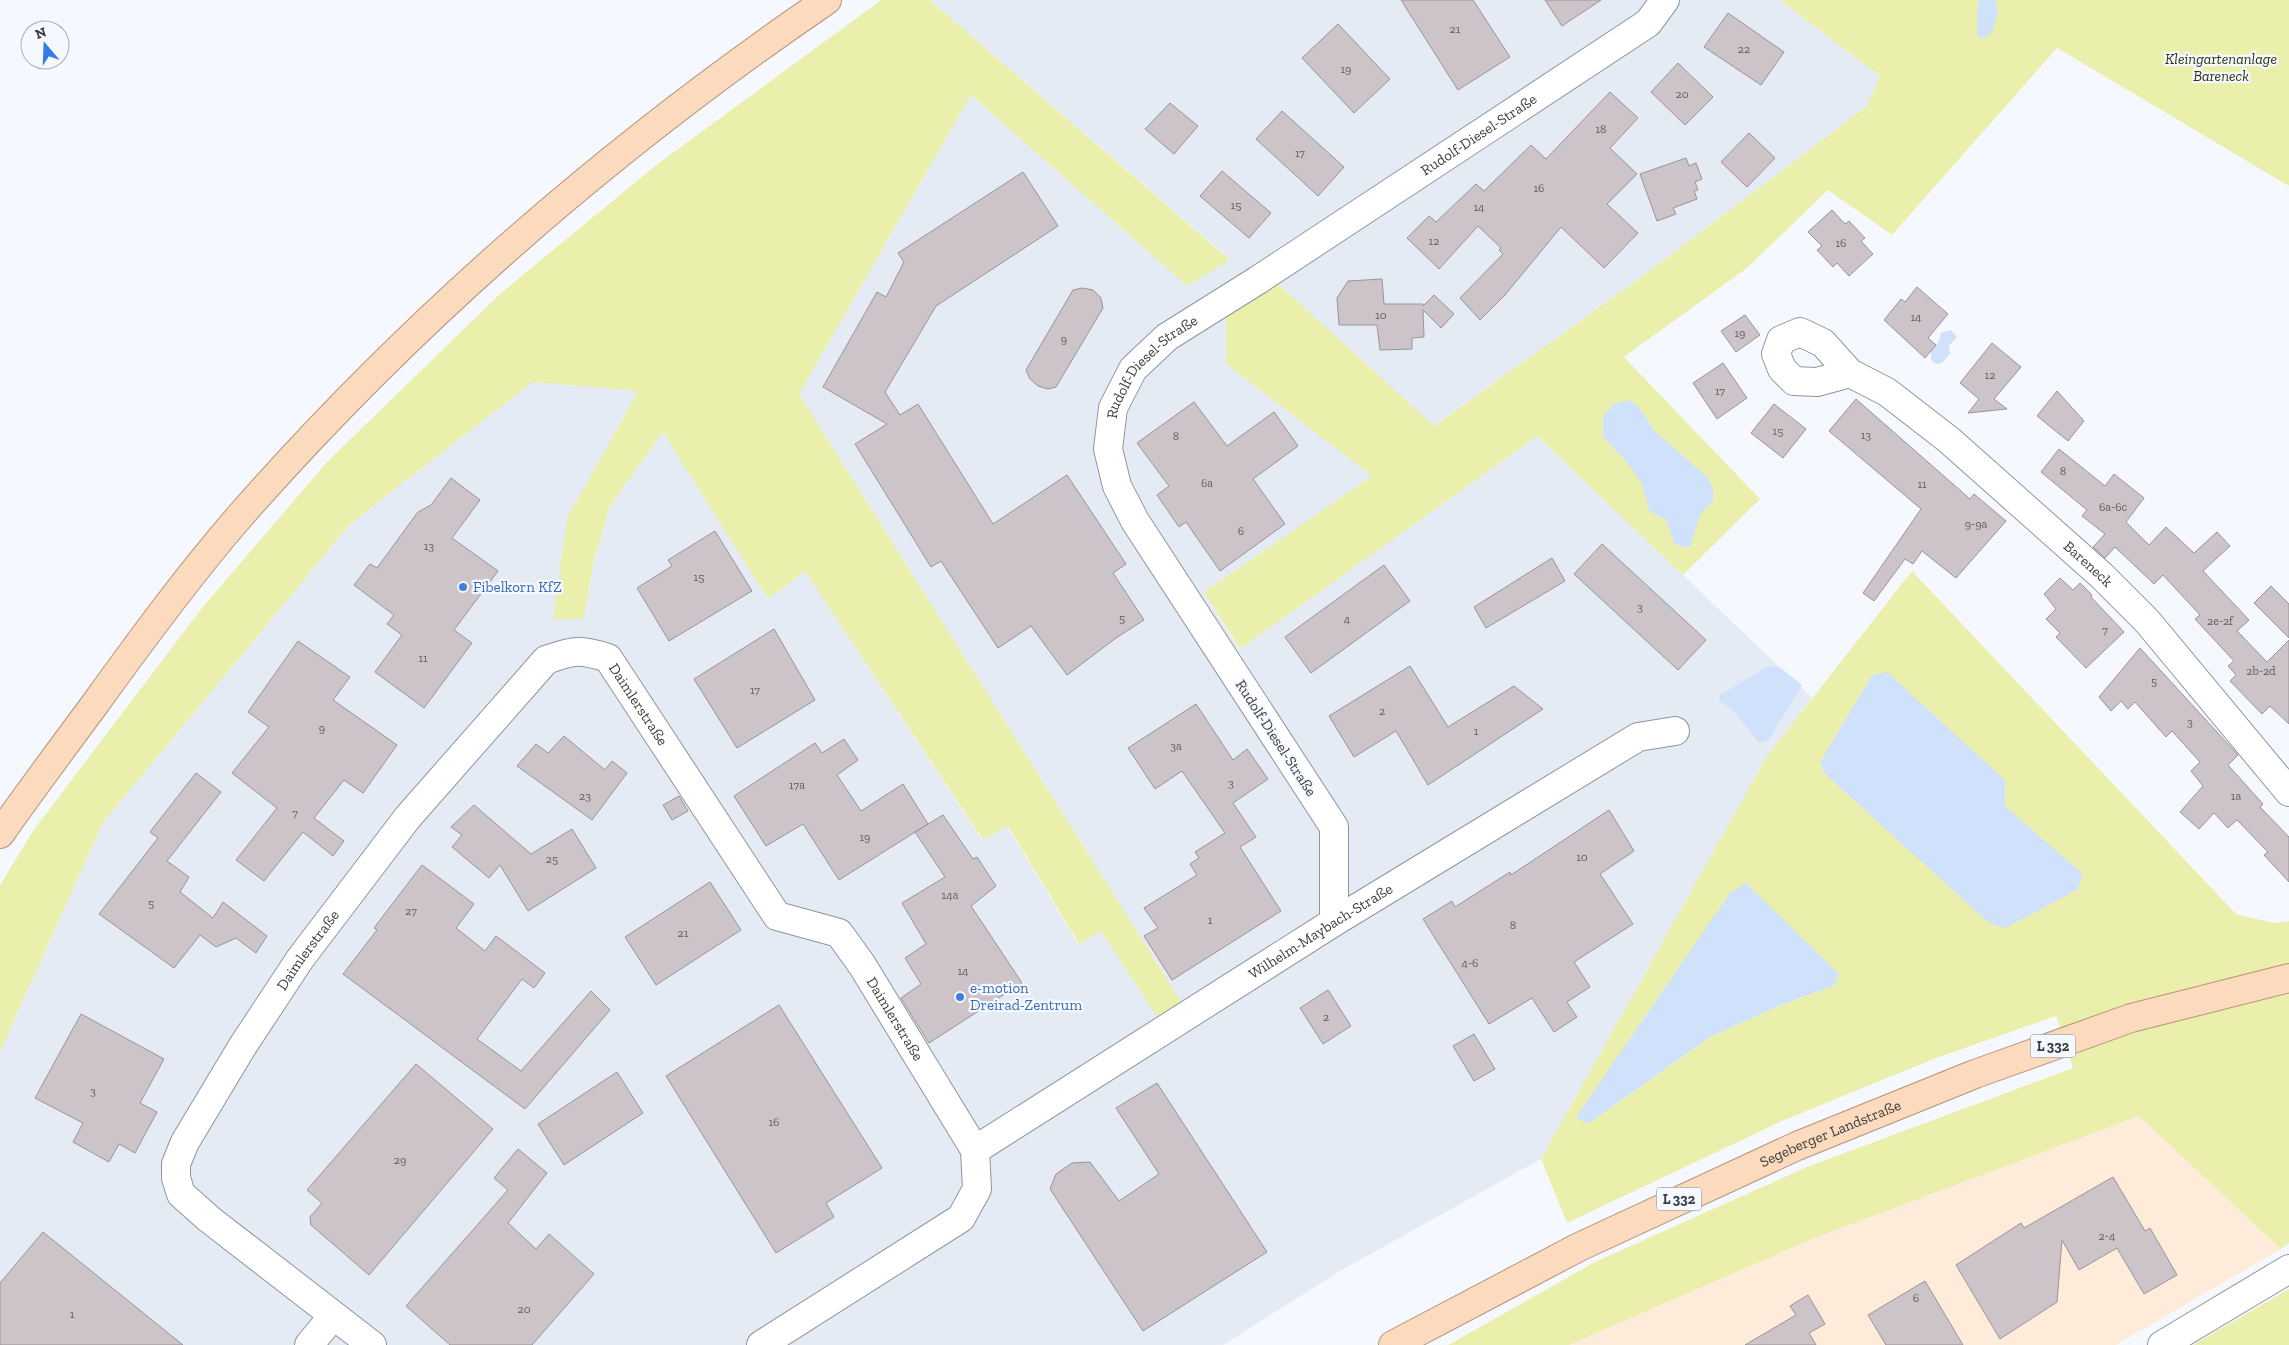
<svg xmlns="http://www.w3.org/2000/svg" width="2289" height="1345" font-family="'Zilla Slab',serif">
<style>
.built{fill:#e4ebf4}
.industrial{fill:#feebda}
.green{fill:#eaf0ac;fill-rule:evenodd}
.water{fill:#d0e1fc}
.building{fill:#ccc4c8;stroke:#9a9397}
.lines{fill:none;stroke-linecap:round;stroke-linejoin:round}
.minor-casing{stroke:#90959b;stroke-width:30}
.major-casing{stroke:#b69376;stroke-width:30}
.minor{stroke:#fff;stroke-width:28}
.major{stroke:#fbdabe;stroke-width:28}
.shop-dot{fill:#3f7fe0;stroke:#f5f9ff;stroke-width:2}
.labels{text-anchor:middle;stroke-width:4.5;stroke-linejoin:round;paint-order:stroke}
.number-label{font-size:12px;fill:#5f5f61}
.shield{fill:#f5f9ff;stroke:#737579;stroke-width:1}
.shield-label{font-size:14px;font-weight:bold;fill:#3b3d3f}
.park-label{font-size:15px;font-style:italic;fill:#2f310e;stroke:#f5f9ff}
.street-label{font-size:15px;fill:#3b3d3f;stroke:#f5f9ff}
.shop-label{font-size:15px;fill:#366cbe;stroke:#f5f9ff;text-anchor:start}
</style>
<rect width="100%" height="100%" fill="#f5f9ff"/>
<path class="built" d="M930,0H1780L1880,76L1867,106L1644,275L1433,426L1276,282L1226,364L1373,476L1204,592L1239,649L1537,436L1812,698L1767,756L1541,1159L1340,1271L1223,1345H0V1052L102,824L350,524L533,382L638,391L567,518L584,617L593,565L610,506L663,432L768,599L805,571L982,840L1007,826L1078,944L1101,931L1159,1019L1182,1003L799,394L971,95L1187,286L1230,259Z"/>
<path class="industrial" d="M2139,1116L2281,1249L2116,1345H1569L1817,1237Z"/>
<path class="green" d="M881,0H930L1230,260L1187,286L971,95L799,394L1182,1003L1159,1020L1101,931L1079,944L1008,826L983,840L805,571L768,599L663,432L610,506L593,564L584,618L553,620L567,518L638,391L533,382L350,524L102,824L0,1052V885L35,828L202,608L328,461L501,293L655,166Z
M1780,0H2289V186L2057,48L1892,235L1828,190L1747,268L1624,357L1760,499L1683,575L1537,436L1240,649L1204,592L1372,476L1226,364V313L1276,282L1434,426L1644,275L1867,106L1880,76Z
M1912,571L2236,914L2273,923L2289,921V1243L2281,1249L2139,1116L1817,1237L1569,1345H1448L1595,1262L1807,1167L2073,1068L2056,1016L1936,1058L1782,1121L1567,1223L1541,1159L1767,756ZM1747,883L1835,985L1779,1006L1710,1037L1588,1124Z
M2289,1289V1345H2193Z"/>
<path class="water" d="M1979,0H1996L1998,12L1992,33L1981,39L1976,33C1979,22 1976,12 1979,0Z
M1951,330L1957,337L1949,346L1950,354L1942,363L1936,364L1931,360V351L1939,341L1941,333Z
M1629,400L1639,407L1654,430L1707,477L1713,488V501L1700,515L1690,547H1681L1674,543L1666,520L1649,511L1641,482L1625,460L1603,437V416L1615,403Z
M1769,666L1782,669L1802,685L1769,739L1759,743L1733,710L1719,701L1720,695Z
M1887,672L2005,780V806L2083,874L2078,889L2006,928L1990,924L1824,773L1820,762L1872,675Z
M1746,883L1839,974L1835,985L1779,1006L1710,1037L1588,1124L1576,1117L1730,893Z"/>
<path class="building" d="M1401,0H1473L1510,57L1458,90Z
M1545,0H1601L1562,26Z
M1728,13L1784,52L1761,85L1704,47Z
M1338,24L1390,79L1354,113L1302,58Z
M1678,63L1713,97L1685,125L1651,92Z
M1610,92L1638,118L1610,148L1637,174L1607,204L1638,233L1604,268L1561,227L1505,295L1480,320L1460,298L1503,254L1499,250L1501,248L1478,226L1439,269L1407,238L1429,216L1436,222L1476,184L1484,191L1531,145L1546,159Z
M1170,103L1198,126L1174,154L1145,129Z
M1282,111L1344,167L1318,196L1256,139Z
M1749,133L1775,158L1747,187L1721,162Z
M1686,158L1689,166L1696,163L1702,179L1695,182L1698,190L1694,191L1697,199L1673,208L1676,214L1657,221L1640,174Z
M1222,171L1271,213L1249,238L1200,196Z
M1023,172L1058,226L936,306L885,392L900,415L918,404L993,524L1067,475L1126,564L1113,573L1144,620L1116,638L1067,675L1031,626L998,648L941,561L931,567L855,444L887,424L823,387L877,292L886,297L904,262L898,253Z
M1832,210L1845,224L1849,221L1865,238L1861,241L1873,254L1849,276L1837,263L1833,267L1817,250L1822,246L1808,232Z
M1382,279L1384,304H1423V306L1434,295L1454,314L1441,328L1423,310L1424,337L1412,338V349L1380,350L1377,325H1339L1337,298L1348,281Z
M1917,287L1948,314L1928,338L1936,345L1925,358L1884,320L1901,299L1905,302Z
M1082,288L1093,290L1101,298L1103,308L1056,387L1048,389L1038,386L1030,379L1026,370L1073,290Z
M1745,315L1760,335L1736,352L1721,331Z
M1992,343L2021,367L1994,399L2007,409L1968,413L1979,399L1960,383Z
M1723,363L1747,398L1717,419L1693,383Z
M2057,391L2084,421L2068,441L2037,416Z
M1856,399L1970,499L1974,494L2006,521L1956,578L1922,551L1913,564L1905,559L1874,601L1863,593L1921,509L1829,431Z
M1194,402L1227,446L1274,412L1298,446L1253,479L1285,524L1220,571L1186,522L1179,527L1157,495L1169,486L1137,443Z
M1774,404L1806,429L1783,458L1751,433Z
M2059,449L2105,486L2114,474L2144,498L2126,522L2149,545L2166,527L2194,553L2217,532L2230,546L2203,571L2249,620L2237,631L2267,662L2289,640V724L2270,706L2262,714L2230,681L2236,675L2228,666L2234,661L2195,619L2200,615L2163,575L2154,584L2115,547L2105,558L2093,547L2105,534L2082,516L2087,510L2041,472Z
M451,478L480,500L452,538L498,571L454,630L472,643L424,708L375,672L402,635L387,624L394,615L354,585L370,564L377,568L418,512L431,505Z
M715,531L752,591L669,641L637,588L672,566L668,560Z
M1602,544L1706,640L1678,670L1574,574Z
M1552,558L1565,581L1486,628L1474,607Z
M1384,565L1410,601L1311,673L1285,637Z
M2060,578L2073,590L2080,583L2092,595L2091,597L2124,632L2086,668L2056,637L2060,633L2046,619L2056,609L2044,594Z
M2271,586L2289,604V638L2254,603Z
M774,629L815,700L737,748L694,679Z
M298,641L350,677L333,700L397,745L363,793L344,780L314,818L344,841L333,856L303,832L264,881L236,860L277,808L232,773L269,727L248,712Z
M2140,648L2238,755L2228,765L2263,804L2260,807L2289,837V882L2264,855L2268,852L2237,820L2228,828L2214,813L2199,829L2180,812L2203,786L2191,771L2200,762L2172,731L2166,737L2135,702L2128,709L2121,701L2111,711L2099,697Z
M1410,666L1448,727L1514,686L1543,709L1428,785L1396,731L1354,757L1329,716Z
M1196,704L1233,760L1247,749L1268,779L1233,803L1256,837L1240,847L1281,911L1172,980L1144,936L1158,928L1144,908L1197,875L1190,864L1199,858L1195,852L1225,833L1182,771L1155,789L1128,748Z
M564,736L605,770L612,761L627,773L592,820L517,766L536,744L548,753Z
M844,739L858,760L837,775L861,811L903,784L928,824L839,880L803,824L766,846L734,796L815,743L822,753Z
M196,773L221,792L167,861L189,877L180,892L213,918L223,902L267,936L256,953L236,938L216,947L200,935L174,968L99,914L158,838L150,832Z
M679,796L688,811L672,820L663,805Z
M474,805L531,854L572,829L596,868L528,911L500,865L489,878L452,847L462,835L451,827Z
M1609,810L1634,851L1600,874L1633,924L1574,962L1590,987L1567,1002L1577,1017L1554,1032L1532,998L1489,1024L1423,919L1452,901L1455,907L1510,872L1511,875Z
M943,815L973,859L977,857L996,886L971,906L1022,983L929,1043L901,998L921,984L905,958L926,944L902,903L945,877L915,832Z
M422,865L474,904L456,928L485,951L496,936L545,973L534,988L522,979L477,1039L521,1071L591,991L610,1010L525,1109L343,974L377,930L374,928Z
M710,882L741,930L656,985L625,937Z
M1328,990L1351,1026L1323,1044L1300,1008Z
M779,1005L882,1168L826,1203L834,1217L776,1253L666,1076Z
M81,1014L164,1059L140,1103L157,1112L135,1153L119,1144L109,1162L73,1142L83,1123L35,1098Z
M1474,1034L1495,1069L1474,1081L1453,1046Z
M416,1064L493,1129L369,1275L311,1225L310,1217L322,1203L307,1190Z
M617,1072L643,1113L564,1165L538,1124Z
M1157,1083L1267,1252L1143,1331L1050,1189L1056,1174L1072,1163L1090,1162L1119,1201L1159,1174L1116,1108Z
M518,1149L547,1173L508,1223L536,1249L549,1234L594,1274L532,1345H450L406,1306L508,1190L494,1178Z
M2113,1177L2145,1231L2150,1228L2177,1275L2144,1294L2117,1248L2079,1270L2062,1240L2057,1302L2000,1339L1956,1265L2021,1223L2024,1228Z
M43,1232L183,1345H0V1283Z
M1925,1281L1963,1345H1886L1868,1315Z
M1808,1295L1825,1324L1809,1333L1816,1345H1745L1796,1315L1790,1306Z"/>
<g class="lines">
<defs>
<g id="minor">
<path id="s1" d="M1850,373L1817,382L1794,381L1782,369L1776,354L1781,340L1800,332L1823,343L1850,373L1887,392L1949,440L2102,576L2147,621L2289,792"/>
<path id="s2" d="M1334,922V827L1135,521L1117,486L1108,449L1113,408L1133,369L1167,337L1258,280L1648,23L1665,0"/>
<path id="s3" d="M975,1150L1334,922L1638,737L1675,731"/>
<path d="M309,1345L333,1316"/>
<path id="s4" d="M372,1345L209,1219L181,1194L176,1178V1164L185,1142L242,1047L300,959L408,817L546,660C574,650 579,649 608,658L777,916L839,933L862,965L975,1150L977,1189L961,1218L761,1345"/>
<path d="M2162,1345L2289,1269"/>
</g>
<g id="major">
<path d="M0,834C31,790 63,747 95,704C141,640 188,576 240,516C412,320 612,147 827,0"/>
<path id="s5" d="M1393,1345L1579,1247L1797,1146L1975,1074L2131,1018L2289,978"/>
</g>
</defs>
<use href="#minor" class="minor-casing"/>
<use href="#major" class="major-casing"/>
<use href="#minor" class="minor"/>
<use href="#major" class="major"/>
</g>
<g class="shop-dot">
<circle cx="463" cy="587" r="5"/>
<circle cx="960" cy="997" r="5"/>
</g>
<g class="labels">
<g class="number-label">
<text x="1455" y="33">21</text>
<text x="1744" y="53">22</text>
<text x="1346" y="73">19</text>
<text x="1682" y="98">20</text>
<text x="1601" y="133">18</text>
<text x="1300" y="157">17</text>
<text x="1539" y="192">16</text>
<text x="1236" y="209">15</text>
<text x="1479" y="211">14</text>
<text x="1434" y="245">12</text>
<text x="1841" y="247">16</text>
<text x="1381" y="319">10</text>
<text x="1916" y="321">14</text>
<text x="1740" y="337">19</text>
<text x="1064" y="343">9</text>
<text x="1990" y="379">12</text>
<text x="1720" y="395">17</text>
<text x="1778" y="435">15</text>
<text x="1866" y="439">13</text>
<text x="1176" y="440">8</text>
<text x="2063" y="475">8</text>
<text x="1207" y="487">6a</text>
<text x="1922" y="488">11</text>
<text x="2113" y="511">6a-6c</text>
<text x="1976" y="528">9-9a</text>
<text x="1241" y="535">6</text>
<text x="429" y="550">13</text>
<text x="699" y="581">15</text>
<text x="1640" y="611">3</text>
<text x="1122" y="622">5</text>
<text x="1347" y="623">4</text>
<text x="2220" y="625">2e-2f</text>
<text x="2105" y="634">7</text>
<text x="423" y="662">11</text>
<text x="2261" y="675">2b-2d</text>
<text x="2154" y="685">5</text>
<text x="755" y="694">17</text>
<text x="1382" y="715">2</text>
<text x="2190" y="726">3</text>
<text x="322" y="732">9</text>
<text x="1476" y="735">1</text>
<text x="1176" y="750">3a</text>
<text x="1231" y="787">3</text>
<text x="797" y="789">17a</text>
<text x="585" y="800">23</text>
<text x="2236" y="800">1a</text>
<text x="295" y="817">7</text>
<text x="865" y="841">19</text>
<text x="1582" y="861">10</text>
<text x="552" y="863">25</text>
<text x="950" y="899">14a</text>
<text x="151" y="907">5</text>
<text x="411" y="915">27</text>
<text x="1210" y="924">1</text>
<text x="1513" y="929">8</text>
<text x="683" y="937">21</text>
<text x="1470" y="967">4-6</text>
<text x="963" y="975">14</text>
<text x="1326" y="1021">2</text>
<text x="93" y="1095">3</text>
<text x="774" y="1126">16</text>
<text x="400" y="1164">29</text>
<text x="2107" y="1240">2-4</text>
<text x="1916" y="1302">6</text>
<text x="524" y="1313">20</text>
<text x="72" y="1318">1</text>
</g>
<g class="shield">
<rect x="2030.5" y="1034.5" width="45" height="23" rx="4"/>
<rect x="1656.5" y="1187.5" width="45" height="23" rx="4"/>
</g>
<g class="shield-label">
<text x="2053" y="1051">L 332</text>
<text x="1679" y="1204">L 332</text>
</g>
<g class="park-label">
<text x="2221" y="64">Kleingartenanlage<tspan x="2221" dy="17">Bareneck</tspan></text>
</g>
<g class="street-label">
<text dy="5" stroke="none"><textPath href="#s2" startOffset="1041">Rudolf-Diesel-Straße</textPath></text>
<text dy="5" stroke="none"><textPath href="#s2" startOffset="636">Rudolf-Diesel-Straße</textPath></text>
<text dy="5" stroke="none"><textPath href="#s1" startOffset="498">Bareneck</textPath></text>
<text dy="5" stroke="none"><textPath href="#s4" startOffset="1021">Daimlerstraße</textPath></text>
<text transform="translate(1276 738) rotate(57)" y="5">Rudolf-Diesel-Straße</text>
<text dy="5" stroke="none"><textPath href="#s3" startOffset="409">Wilhelm-Maybach-Straße</textPath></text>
<text dy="5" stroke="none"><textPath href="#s4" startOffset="526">Daimlerstraße</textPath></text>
<text dy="5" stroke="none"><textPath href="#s4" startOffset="1441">Daimlerstraße</textPath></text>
<text dy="5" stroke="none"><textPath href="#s5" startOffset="486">Segeberger Landstraße</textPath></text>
</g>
<g class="shop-label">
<text x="473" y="592">Fibelkorn KfZ</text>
<text x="970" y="993">e-motion<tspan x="970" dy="17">Dreirad-Zentrum</tspan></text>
</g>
</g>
<g transform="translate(45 45) rotate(341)"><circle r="24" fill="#f5f9ff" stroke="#abaeb2"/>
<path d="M0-4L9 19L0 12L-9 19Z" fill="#327be8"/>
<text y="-8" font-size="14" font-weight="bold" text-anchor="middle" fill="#3b3d3f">N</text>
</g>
</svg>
